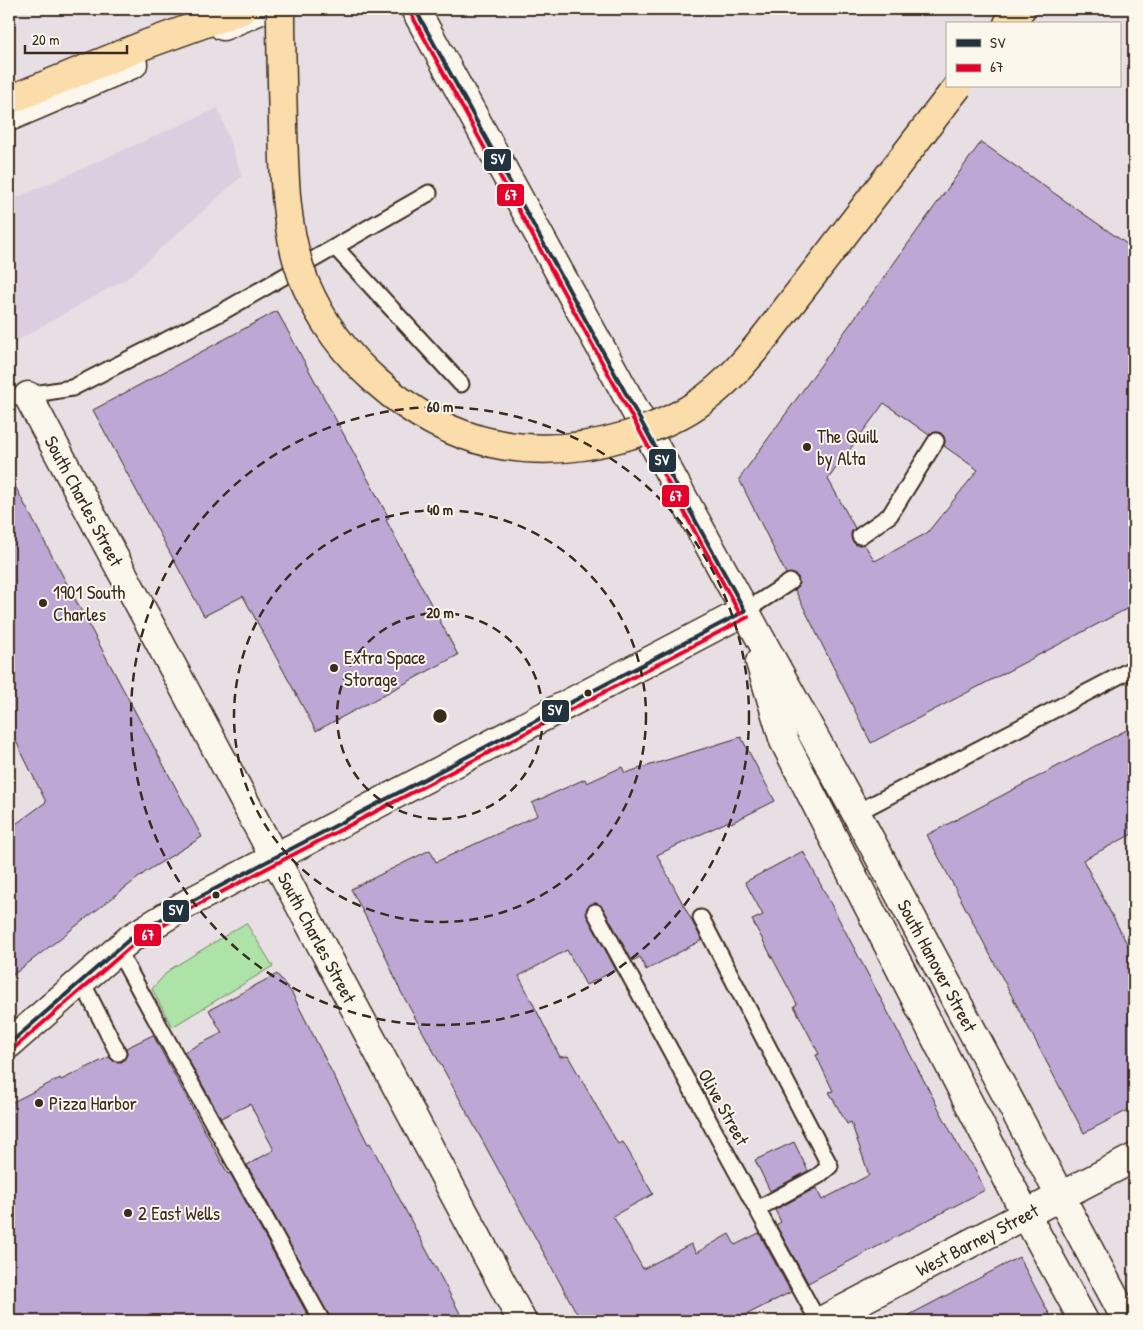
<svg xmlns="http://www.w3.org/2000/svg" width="1143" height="1330" font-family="'Patrick Hand',sans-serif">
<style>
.built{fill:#dbcee0}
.green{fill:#ade3a6;stroke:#748662}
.building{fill:#bda7d5;stroke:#3b2a1e;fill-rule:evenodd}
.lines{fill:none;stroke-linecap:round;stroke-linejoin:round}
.service-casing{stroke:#3b2a1e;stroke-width:19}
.minor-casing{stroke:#3b2a1e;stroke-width:31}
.secondary-casing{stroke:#3b2a1e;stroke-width:31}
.motorway-casing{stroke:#3b2a1e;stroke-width:31}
.service{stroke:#fbf7ec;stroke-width:15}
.minor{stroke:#fbf7ec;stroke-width:28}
.secondary{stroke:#fbf7ec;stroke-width:28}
.motorway{stroke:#fbddab;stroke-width:28}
.motorway-bridge-casing{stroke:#3b2a1e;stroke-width:31;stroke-linecap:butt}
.motorway-bridge{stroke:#fbddab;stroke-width:28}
.bus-1-casing{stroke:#fbf7ec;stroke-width:8}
.bus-2-casing{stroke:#fbf7ec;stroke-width:8}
.bus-1{stroke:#22323f;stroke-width:4}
.bus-2{stroke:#e4002b;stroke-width:4}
.ring{fill:none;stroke:#3b2a1e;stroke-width:2.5;stroke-dasharray:9 6}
.poi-dot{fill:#3b2a1e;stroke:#fbf7ec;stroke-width:2}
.labels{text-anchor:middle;stroke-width:4;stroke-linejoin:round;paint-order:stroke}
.poi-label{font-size:19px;fill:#3b2a1e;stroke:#fbf7ec;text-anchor:start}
.street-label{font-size:19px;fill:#3b2a1e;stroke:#fbf7ec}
.centre{fill:#3b2a1e;stroke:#fbf7ec;stroke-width:2.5}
.ring-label{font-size:15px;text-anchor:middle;font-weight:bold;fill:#3b2a1e;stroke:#fbf7ec;stroke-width:4;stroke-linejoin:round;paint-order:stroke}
.line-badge{stroke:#fbf7ec;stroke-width:2}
.badge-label{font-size:14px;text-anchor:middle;font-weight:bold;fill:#fff}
</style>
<rect width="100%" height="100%" fill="#e8dfe5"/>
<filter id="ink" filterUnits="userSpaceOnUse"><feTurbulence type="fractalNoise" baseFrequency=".02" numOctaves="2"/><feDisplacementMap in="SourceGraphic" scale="10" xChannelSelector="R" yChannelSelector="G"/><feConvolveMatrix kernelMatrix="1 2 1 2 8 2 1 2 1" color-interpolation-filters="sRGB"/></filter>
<g filter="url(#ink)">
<path class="built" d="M218,108L242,176L129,277L9,345V201Z"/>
<path class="green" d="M246,923L273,966L172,1027L152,989L169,970Z"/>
<path class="building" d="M981,142L1134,249V605L871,743L795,590L798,586V577L794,574H786L739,479ZM884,403L929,435L936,432L941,433L945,441L944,446L978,470L927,533L875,561L864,544L856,545L852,541L851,532L855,528L828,479Z
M277,311L389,518L386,520L458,655L316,731L243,596L204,616L93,410Z
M9,475L202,837L147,871L9,978V829L46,802L9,727Z
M1134,726V833L1083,860L1134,957V1107L1084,1133L927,835Z
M741,737L775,801L731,823L729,821L657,855L702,940L646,970L640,957L632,961L603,908L595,903L587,907V916L616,970L586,985L567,950L519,976L560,1057L568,1056L618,1144L623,1142L653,1194L613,1216L643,1269L691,1244L696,1253L729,1234L735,1245L759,1233L791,1292L734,1321H581L400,990L382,948L351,889L430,850L436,862L538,815L532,803L585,779L587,783L622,767L625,773Z
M803,851L961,1151L974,1167L985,1190L808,1283L776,1225L781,1222L775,1210L816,1188L822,1200L869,1175L851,1122L847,1124L829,1092L833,1091L816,1055L819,1054L794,1006L797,1004L752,920L763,915L745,882Z
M277,974L292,993L368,1144L370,1143L464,1321H331L247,1165L274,1150L250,1104L221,1118L184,1052L222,1033L209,1010Z
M153,1035L228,1174L230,1173L311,1321H9V1104L60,1078L61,1080L109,1057L113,1061L122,1062L127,1054L126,1048Z
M794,1142L808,1171L770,1191L755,1160Z
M1019,1257L1053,1321H898Z"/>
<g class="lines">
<defs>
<path id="service" d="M335,247L461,384
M9,398L72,388L222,312L429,193
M860,536L890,515L936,441
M745,611L790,582
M856,813L1134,668
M595,912L818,1321
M701,918L830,1166L818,1176L757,1209
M117,949L322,1321
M81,980L118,1053"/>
<g id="minor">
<path d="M223,26L263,9"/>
<path d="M9,117L133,64"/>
<path id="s1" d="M28,396L522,1321"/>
<path d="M9,1044L131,938L190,902L745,611"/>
<path id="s2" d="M821,1321L1134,1158"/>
</g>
<g id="secondary">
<path id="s3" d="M415,9L856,813L1127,1321"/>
<path d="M760,662L784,741L1026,1215L1084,1321"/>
</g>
<path id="motorway" d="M1008,24L1021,9
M9,100L147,44L244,9"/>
</defs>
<use href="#service" class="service-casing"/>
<use href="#minor" class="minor-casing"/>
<use href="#secondary" class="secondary-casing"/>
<use href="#motorway" class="motorway-casing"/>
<use href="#service" class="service"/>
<use href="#minor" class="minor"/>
<use href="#secondary" class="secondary"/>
<use href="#motorway" class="motorway"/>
<defs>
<path id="motorway-bridge" d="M281,9C281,47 282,85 283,124C284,177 285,233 305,283C321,321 346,355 377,382C449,446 534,464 626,436C650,429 675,419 696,405C725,386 747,360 768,333L958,86"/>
</defs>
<use href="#motorway-bridge" class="motorway-bridge-casing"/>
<use href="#motorway-bridge" class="motorway-bridge"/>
<defs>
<path id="bus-1" d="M415,9L745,611
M9,1044L131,938L190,902L745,611"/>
<path id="bus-2" d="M410,12L740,614
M13,1049L135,943L193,907L748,617"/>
</defs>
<use href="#bus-1" class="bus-1-casing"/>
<use href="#bus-2" class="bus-2-casing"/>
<use href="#bus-1" class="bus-1"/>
<use href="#bus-2" class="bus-2"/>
</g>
</g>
<g class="ring">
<circle cx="440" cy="716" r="103"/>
<circle cx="440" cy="716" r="206"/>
<circle cx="440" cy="716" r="309"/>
</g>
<g class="poi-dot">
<circle cx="807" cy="447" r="5"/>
<circle cx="43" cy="603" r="5"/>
<circle cx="334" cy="668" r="5"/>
<circle cx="588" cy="693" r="4.5"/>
<circle cx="216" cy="895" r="4.5"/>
<circle cx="39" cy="1103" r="5"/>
<circle cx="128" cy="1213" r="5"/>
</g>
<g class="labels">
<g class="poi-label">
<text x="817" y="443">The Quill<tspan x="817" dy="22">by Alta</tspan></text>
<text x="53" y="599">1901 South<tspan x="53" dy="22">Charles</tspan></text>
<text x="344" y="664">Extra Space<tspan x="344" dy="22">Storage</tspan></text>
<text x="49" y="1110">Pizza Harbor</text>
<text x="138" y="1220">2 East Wells</text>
</g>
<g class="street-label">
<text dy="7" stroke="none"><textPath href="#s1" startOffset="119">South Charles Street</textPath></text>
<text dy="7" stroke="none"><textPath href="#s1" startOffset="614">South Charles Street</textPath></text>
<text dy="7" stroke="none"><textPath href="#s3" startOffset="1090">South Hanover Street</textPath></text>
<text transform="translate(724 1107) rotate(61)" y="7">Olive Street</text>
<text dy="7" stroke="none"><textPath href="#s2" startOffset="176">West Barney Street</textPath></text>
</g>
</g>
<circle cx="440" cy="716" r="8" class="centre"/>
<g class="ring-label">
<text x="440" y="412">60 m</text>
<text x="440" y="515">40 m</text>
<text x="440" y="618">20 m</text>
</g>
<g class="line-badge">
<rect x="483" y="148" width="29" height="24" rx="5" fill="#22323f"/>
<rect x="496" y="183" width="29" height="24" rx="5" fill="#e4002b"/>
<rect x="648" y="448" width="29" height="25" rx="5" fill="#22323f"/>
<rect x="661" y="484" width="29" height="24" rx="5" fill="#e4002b"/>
<rect x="541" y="699" width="29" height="24" rx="5" fill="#22323f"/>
<rect x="162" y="899" width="28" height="24" rx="5" fill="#22323f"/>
<rect x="133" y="923" width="29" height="24" rx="5" fill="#e4002b"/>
</g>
<g class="badge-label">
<text x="498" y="164">SV</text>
<text x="511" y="200">67</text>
<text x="662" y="465">SV</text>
<text x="676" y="501">67</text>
<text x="555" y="715">SV</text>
<text x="176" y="915">SV</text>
<text x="148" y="940">67</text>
</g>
<rect width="1143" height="1330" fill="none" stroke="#fbf7ec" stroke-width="30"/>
<rect x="15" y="15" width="1113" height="1300" fill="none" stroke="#3b2a1e" stroke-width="2" filter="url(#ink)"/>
<rect x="946" y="22" width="175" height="65" fill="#fbf7ec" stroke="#aea59a"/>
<rect x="956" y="39" width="25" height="8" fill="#22323f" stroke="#aea59a"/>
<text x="990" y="48" font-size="15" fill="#3b2a1e">SV</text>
<rect x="956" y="64" width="25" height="8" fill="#e4002b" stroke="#aea59a"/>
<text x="990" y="72" font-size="15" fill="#3b2a1e">67</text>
<path d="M25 45v8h102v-8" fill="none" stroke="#3b2a1e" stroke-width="2.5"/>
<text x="32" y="45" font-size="15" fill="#3b2a1e" stroke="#fbf7ec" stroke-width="4" paint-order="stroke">20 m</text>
</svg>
